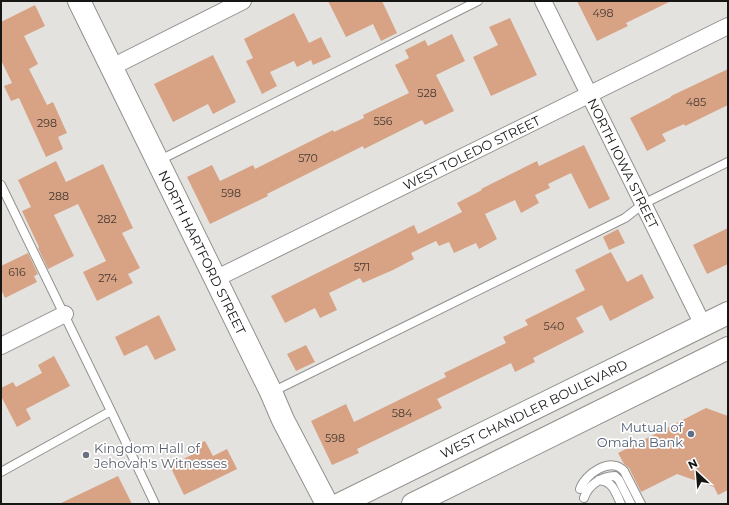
<svg xmlns="http://www.w3.org/2000/svg" width="729" height="505" font-family="Montserrat,sans-serif">
<style>
.building{fill:#d8a385}
.lines{fill:none;stroke-linecap:round;stroke-linejoin:round}
.lane-casing{stroke:#92918e;stroke-width:10}
.street-casing{stroke:#92918e;stroke-width:18}
.secondary-casing{stroke:#92918e;stroke-width:24}
.lane{stroke:#fff;stroke-width:8}
.street{stroke:#fff;stroke-width:16}
.secondary{stroke:#fff;stroke-width:22}
.service-dot{fill:#5c6f8a;stroke:#fff;stroke-width:1.5}
.worship-dot{fill:#6b7280;stroke:#fff;stroke-width:1.5}
.labels{text-anchor:middle;stroke-width:3.5;stroke-linejoin:round;paint-order:stroke}
.number-label{font-size:11px;fill:#463930}
.street-label{font-size:13px;fill:#161614;stroke:#fff}
.service-label{font-size:13px;fill:#4e5e75;stroke:#fff;text-anchor:end}
.worship-label{font-size:13px;fill:#5b616d;stroke:#fff;text-anchor:start}
</style>
<rect width="100%" height="100%" fill="#e3e2df"/>
<path class="building" d="M328,1H382L397,33L381,41L373,24L346,37Z
M577,1H671L626,23L628,26L597,41Z
M35,5L45,26L24,36L38,64L29,69L47,105L53,102L67,133L58,137L63,149L46,157L19,98L11,101L4,86L12,83L1,60V22Z
M294,13L309,43L321,37L331,57L313,65L311,60L297,67L294,61L270,72L277,86L262,94L246,61L253,58L244,39Z
M510,18L537,75L491,96L473,57L498,45L489,27Z
M452,34L465,61L436,75L454,111L425,125L422,120L364,149L363,146L267,194L268,196L210,224L187,177L212,165L220,181L253,165L255,169L333,130L334,132L364,118L363,115L409,93L395,65L409,58L405,50L425,40L428,46Z
M213,55L236,102L213,114L208,104L173,122L154,84Z
M728,69V105L685,126L684,124L662,134L666,141L647,151L630,118L671,97V96Z
M584,145L610,199L589,209L571,173L548,184L550,188L535,195L539,203L521,213L515,200L485,214L497,239L479,249L476,243L454,253L449,242L439,246L436,241L411,253L414,259L393,270L363,283L360,278L329,293L337,310L320,318L315,308L285,323L271,296L414,225L418,234L462,212L457,203L482,190L481,189L537,161L539,166Z
M56,161L66,182L103,164L133,228L122,233L140,268L128,274L133,283L97,301L83,272L106,261L78,204L54,215L74,256L48,269L38,248L39,247L22,211L31,207L18,180Z
M728,228V264L707,274L693,245Z
M618,229L625,243L609,250L603,237Z
M611,252L627,282L642,274L654,298L610,321L602,305L576,318L584,332L533,358L535,362L515,372L511,363L437,399L442,408L357,449L359,453L332,465L311,421L346,404L354,422L446,377L444,373L506,343L503,337L528,325L525,320L585,290L575,270Z
M28,253L38,274L34,276L37,282L5,298L1,289V266Z
M159,315L176,350L155,360L147,345L124,356L115,337Z
M306,345L315,362L296,371L287,354Z
M54,356L70,386L26,409L31,419L17,427L1,396V388L13,382L16,387L42,373L38,365Z
M706,408L728,416V490L718,495L714,487L677,474L641,492L629,468L624,464L618,453Z
M205,441L213,456L227,449L237,469L184,495L170,466L197,452L194,446Z
M118,476L132,504H59Z"/>
<g class="lines">
<defs>
<path id="lane" d="M158,161L478,1
M1,185L111,411L1,472
M272,392L625,218L643,204L728,162
M111,411L155,504
M599,480C614,482 615,492 621,504
M580,489C585,474 611,456 624,471L641,504
M584,498C588,485 602,476 615,476L619,480L631,504"/>
<g id="street">
<path id="s1" d="M543,1L703,325"/>
<path d="M112,67L243,1"/>
<path id="s2" d="M215,279L728,26"/>
<path d="M1,346L65,314"/>
</g>
<g id="secondary">
<path id="s3" d="M79,1L271,392L283,420L327,504"/>
<path id="s4" d="M340,504L728,313"/>
<path d="M413,504L728,348"/>
</g>
</defs>
<use href="#lane" class="lane-casing"/>
<use href="#street" class="street-casing"/>
<use href="#secondary" class="secondary-casing"/>
<use href="#lane" class="lane"/>
<use href="#street" class="street"/>
<use href="#secondary" class="secondary"/>
</g>
<circle class="service-dot" cx="691" cy="434" r="4"/>
<circle class="worship-dot" cx="86" cy="455" r="4"/>
<g class="labels">
<g class="number-label">
<text x="603" y="17">498</text>
<text x="427" y="97">528</text>
<text x="696" y="106">485</text>
<text x="383" y="125">556</text>
<text x="47" y="127">298</text>
<text x="308" y="162">570</text>
<text x="231" y="197">598</text>
<text x="59" y="200">288</text>
<text x="107" y="223">282</text>
<text x="362" y="271">571</text>
<text x="17" y="276">616</text>
<text x="108" y="282">274</text>
<text x="554" y="330">540</text>
<text x="402" y="417">584</text>
<text x="335" y="442">598</text>
</g>
<g class="street-label">
<text dy="5" stroke="none"><textPath href="#s2" startOffset="286">WEST TOLEDO STREET</textPath></text>
<text dy="5" stroke="none"><textPath href="#s1" startOffset="181">NORTH IOWA STREET</textPath></text>
<text dy="5" stroke="none"><textPath href="#s3" startOffset="280">NORTH HARTFORD STREET</textPath></text>
<text dy="5" stroke="none"><textPath href="#s4" startOffset="216">WEST CHANDLER BOULEVARD</textPath></text>
</g>
<g class="service-label">
<text x="683" y="432">Mutual of<tspan x="683" dy="15">Omaha Bank</tspan></text>
</g>
<g class="worship-label">
<text x="94" y="453">Kingdom Hall of<tspan x="94" dy="15">Jehovah's Witnesses</tspan></text>
</g>
</g>
<rect width="729" height="505" fill="none" stroke="#161614" stroke-width="4"/>
<g transform="translate(697 473) rotate(334)" stroke="#ffffff" stroke-width="3" paint-order="stroke">
<path d="M0-3L7 15L0 10L-7 15Z" fill="#161614"/>
<text y="-6" font-size="11" font-weight="bold" text-anchor="middle" fill="#161614">N</text>
</g>
</svg>
